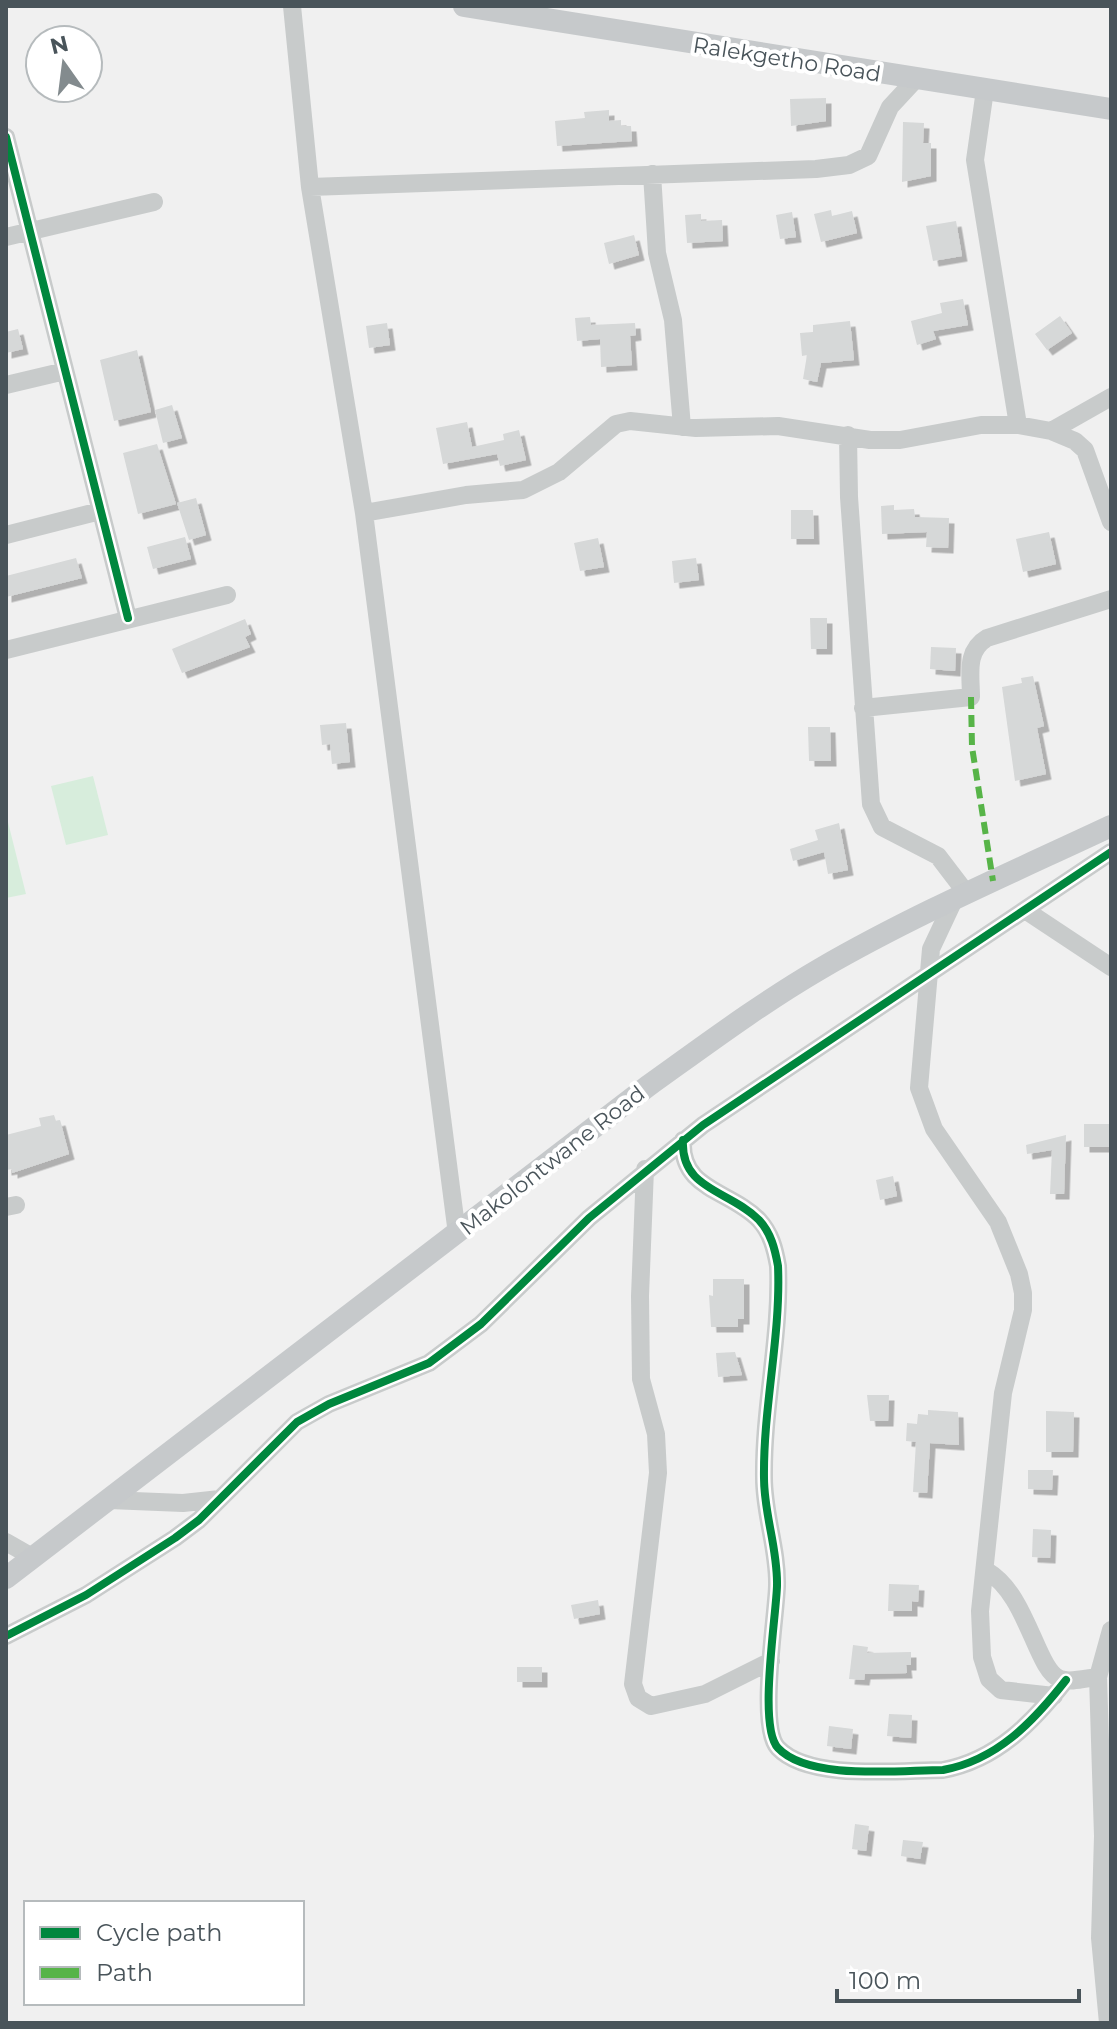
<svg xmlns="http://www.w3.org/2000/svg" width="1117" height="2029" font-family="Montserrat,sans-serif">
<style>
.green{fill:#d7eddc}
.building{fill:#d6d8d8;filter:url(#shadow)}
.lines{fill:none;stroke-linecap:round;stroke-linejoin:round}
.minor{stroke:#c8cbcb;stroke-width:18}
.major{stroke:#c6c9cb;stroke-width:22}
.quiet{stroke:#57b448;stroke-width:6;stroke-dasharray:12 6;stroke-linecap:butt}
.cycleway-casing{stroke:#fff;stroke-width:13}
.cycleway{stroke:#00873e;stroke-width:8}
.labels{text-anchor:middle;stroke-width:8;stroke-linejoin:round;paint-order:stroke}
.street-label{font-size:22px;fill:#49545a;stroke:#fff}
</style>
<defs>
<filter id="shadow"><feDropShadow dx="5.5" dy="5.5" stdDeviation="0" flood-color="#0004"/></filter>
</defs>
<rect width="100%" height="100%" fill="#f0f0f0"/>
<path class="green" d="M93,776L108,835L66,845L51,786Z
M6,814L26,894L6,898Z"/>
<path class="building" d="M826,98V121L791,126L790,99Z
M609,110V121L621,120V126H631L632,141L557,146L555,121L585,118L584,112Z
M903,122L924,123L923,143H931V176L902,182Z
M831,210L832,216L852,211L857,233L821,242L814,214Z
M792,212L796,237L780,239L776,215Z
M701,214V221L722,220L723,241L687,243L685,215Z
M956,221L962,256L933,261L926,226Z
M634,235L639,255L609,264L604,243Z
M963,299L968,325L933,331L936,339L917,345L911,321L942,313L940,303Z
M1060,316L1072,333L1047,350L1035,334Z
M590,317L591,325L635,323L636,335L630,336L632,365L601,367L600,339L577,341L575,318Z
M850,321L854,360L821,363L817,382L803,379L807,355L802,356L800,333L813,332V325Z
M387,323L390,345L369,348L366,326Z
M18,329L23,349L6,353V332Z
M137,350L151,412L114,421L100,360Z
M172,405L182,438L163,443L155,410Z
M467,422L472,447L504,440L503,434L519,430L526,460L500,466L497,454L443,464L436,428Z
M157,444L176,504L138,514L123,453Z
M196,498L206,535L189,540L177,503Z
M894,505V510L914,509L915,517L949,518L948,548L926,547L927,532L882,534L881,506Z
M791,510H813L814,539H791Z
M1049,532L1056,564L1023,572L1016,539Z
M185,537L191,559L153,569L147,547Z
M598,538L604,567L580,571L574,543Z
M76,558L82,578L6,597V576Z
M696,558L699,580L674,583L672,561Z
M810,618H827V649H811Z
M245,619L251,634L245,637L250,647L182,673L172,649Z
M931,647L956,648L955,671L930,669Z
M1033,676L1044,726L1037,728L1046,774L1015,781L1002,687L1022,683L1021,678Z
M346,723L350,762L332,764L330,744L322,745L320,725Z
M808,727H830L831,761H809Z
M839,823L848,870L828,874L824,852L793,861L790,849L818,840L815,830Z
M54,1115L56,1121L60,1120L69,1154L12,1173V1169L6,1170V1135L41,1126L39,1118Z
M1084,1124H1111V1147H1084Z
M1066,1135L1064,1194H1050L1052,1150L1027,1154L1026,1145Z
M893,1176L897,1196L880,1200L876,1180Z
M713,1279H744V1319H738V1327H711L709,1295L713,1296Z
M735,1352L742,1375L718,1377L716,1353Z
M867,1395H889L888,1421H870Z
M928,1410L958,1412L959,1445L930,1443L927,1493L913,1492L916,1442L906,1441L907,1423L917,1424L918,1414L928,1415Z
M1046,1411L1074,1412L1073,1452H1046Z
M1028,1470H1053L1052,1490L1028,1489Z
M1033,1529L1051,1530L1050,1558L1032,1557Z
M889,1584L919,1585L918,1602L912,1601V1611H888Z
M598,1600L600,1614L574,1619L571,1605Z
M853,1645L868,1647L867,1653L911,1652V1665H906L907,1673L865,1674L864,1680L849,1679Z
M517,1667H542V1682H517Z
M889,1714L912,1715L911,1738L887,1736Z
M829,1726L853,1729L851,1749L827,1746Z
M855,1824L869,1826L866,1851L852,1849Z
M903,1840L923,1842L920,1859L901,1856Z"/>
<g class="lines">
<path class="minor" d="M292,6L310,187L364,513L457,1234
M985,90L975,160L1018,425
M6,137L128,618
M652,174L657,253L673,320L682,427
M310,187L816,169L849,165L868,156L890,107L916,79
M6,237L154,202
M6,385L65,371
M1051,431L1111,397
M848,435L849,497L871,804L882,827L938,856L967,894
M364,513L466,495L523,490L559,472L616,424L630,421L696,428L778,426L870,440H900L981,425H1018L1051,431L1075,441L1085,450L1111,522
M6,535L100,511
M6,650L227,595
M863,708L971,697C971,675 965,651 987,638L1111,599
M954,900L931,949L919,1088L934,1129L998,1222L1019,1274L1023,1293V1310L1003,1393L980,1611L982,1657L989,1679L1001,1690L1054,1696
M1025,910L1111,967
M683,1140C680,1190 730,1190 759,1220C771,1233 775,1249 778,1266C781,1336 763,1407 764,1478C764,1515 778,1549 777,1586C776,1618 758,1727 778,1748C809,1781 900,1770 943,1770C997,1760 1033,1722 1066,1680
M645,1169L640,1296L641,1379L656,1434L658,1473L633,1684L638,1698L651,1706L705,1694L771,1661
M6,1207L16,1205
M109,1500L183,1503L220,1499
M6,1542L34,1558
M987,1571C1028,1595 1036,1670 1060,1679C1070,1683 1087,1678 1098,1677
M6,1636L86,1595L175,1538L199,1520L297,1422L329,1404L429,1363L481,1324L589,1218L703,1125L1111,852
M1108,2023L1100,1938L1103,1836L1098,1677L1111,1630"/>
<path class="major" d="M464,6L1111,109
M6,1578L648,1086C704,1046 760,1004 820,969C913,915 1013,872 1111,826"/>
<path class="quiet" d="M971,697L972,747L993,881"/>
<defs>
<path id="cycleway" d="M6,137L128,618
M683,1140C680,1190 730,1190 759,1220C771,1233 775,1249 778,1266C781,1336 763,1407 764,1478C764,1515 778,1549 777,1586C776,1618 758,1727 778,1748C809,1781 900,1770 943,1770C997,1760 1033,1722 1066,1680
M6,1636L86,1595L175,1538L199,1520L297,1422L329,1404L429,1363L481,1324L589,1218L703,1125L1111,852"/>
</defs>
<use href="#cycleway" class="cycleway-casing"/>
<use href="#cycleway" class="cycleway"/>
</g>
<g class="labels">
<g class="street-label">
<text transform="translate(787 59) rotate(9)" y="8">Ralekgetho Road</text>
<text transform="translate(552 1160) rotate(-38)" y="8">Makolontwane Road</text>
</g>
</g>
<rect width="1117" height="2029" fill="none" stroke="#49545a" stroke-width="16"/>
<rect x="24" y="1901" width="280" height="104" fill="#ffffff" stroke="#b6bbbd" stroke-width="2"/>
<rect x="40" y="1927" width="40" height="12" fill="#00873e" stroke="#b6bbbd" stroke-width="2"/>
<text x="96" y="1941" font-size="24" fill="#49545a">Cycle path</text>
<rect x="40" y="1967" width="40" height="12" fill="#57b448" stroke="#b6bbbd" stroke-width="2"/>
<text x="96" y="1981" font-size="24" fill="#49545a">Path</text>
<g transform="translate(64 64) rotate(346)"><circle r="38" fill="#ffffff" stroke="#b6bbbd" stroke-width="2"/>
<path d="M0-6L14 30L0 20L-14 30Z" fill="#838b8e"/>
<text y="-12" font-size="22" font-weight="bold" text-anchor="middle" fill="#49545a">N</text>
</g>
<path d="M837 1989v12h242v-12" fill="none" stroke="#49545a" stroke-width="4"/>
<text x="849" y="1989" font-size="24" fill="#49545a" stroke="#ffffff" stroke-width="6" paint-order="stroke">100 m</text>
</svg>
